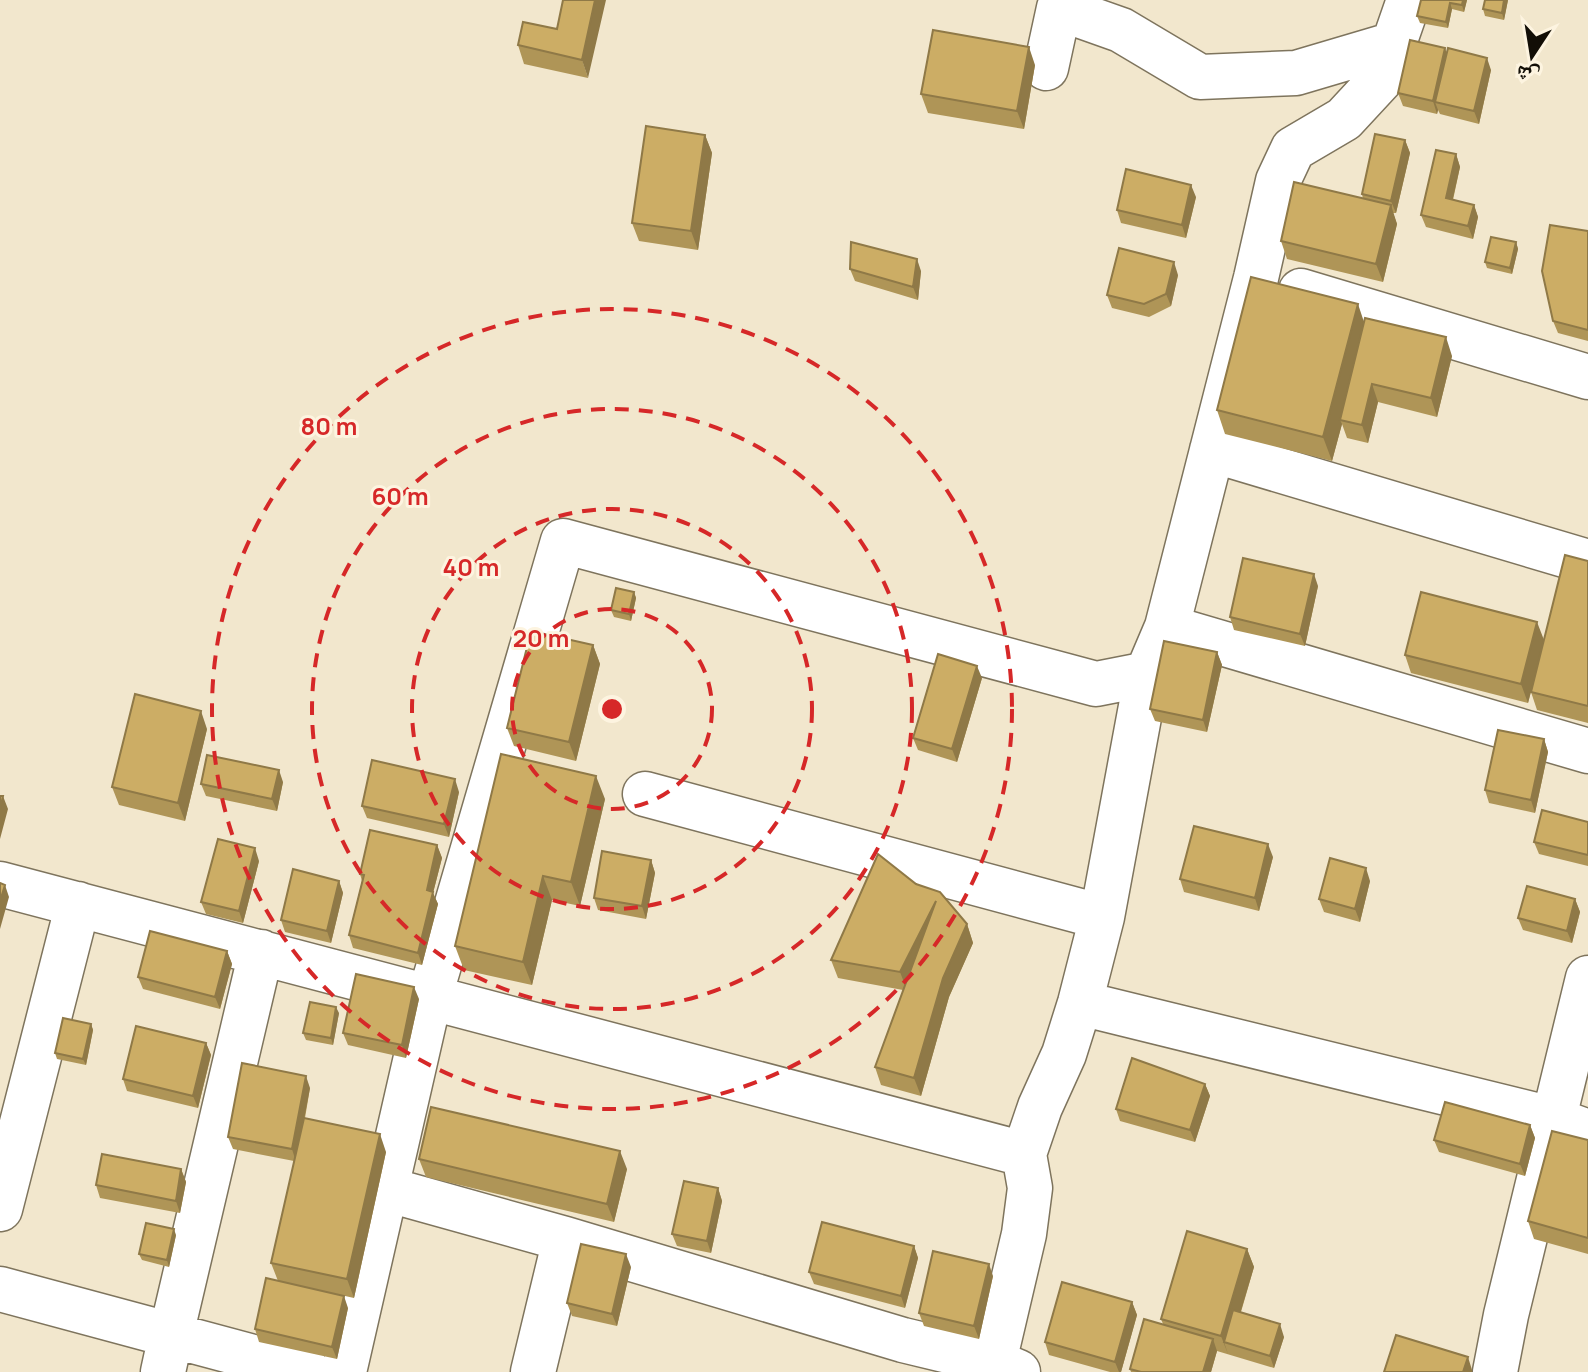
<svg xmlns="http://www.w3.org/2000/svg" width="1588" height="1372" font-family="Manrope,'Noto Naskh Arabic',sans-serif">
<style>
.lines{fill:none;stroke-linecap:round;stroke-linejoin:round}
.minor-casing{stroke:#7e745d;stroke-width:47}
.minor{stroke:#fff;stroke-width:44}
.wall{fill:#af9557}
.shaded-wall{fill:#8f7947}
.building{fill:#ccad65;stroke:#8f7947;stroke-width:2}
.ring{fill:none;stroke:#d62828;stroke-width:4;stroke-dasharray:14 10}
.centre{fill:#d62828;stroke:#fdf4e0;stroke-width:4}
.ring-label{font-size:24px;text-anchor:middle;font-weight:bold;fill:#d62828;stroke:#fdf4e0;stroke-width:6;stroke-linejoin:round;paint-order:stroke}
</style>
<rect width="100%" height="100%" fill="#f2e7cd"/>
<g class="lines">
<defs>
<path id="minor" d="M1046,68L1059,8L1121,30L1200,77L1296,73L1394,44
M1301,291L1588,377
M1212,450L1588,562
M1167,627L1588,751
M645,794L1102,917
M0,884L1024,1154
M261,952L171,1335L309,1372
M1080,1003L1552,1119L1588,1132
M386,1189L565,1239L903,1340L994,1362L1018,1372
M0,1209L78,904
M0,1289L171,1335L163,1372
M994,1362L1024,1234L1030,1188L1024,1154L1040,1107L1064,1054L1080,1003L1102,917L1147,674L1167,627L1256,278L1278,181L1293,149L1344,119L1382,78L1409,0
M344,1372L430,996L563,541L1096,684L1147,674
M533,1372L565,1239
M1495,1372L1506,1315L1588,978"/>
</defs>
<use href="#minor" class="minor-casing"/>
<use href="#minor" class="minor"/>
</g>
<path class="wall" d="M563,0L588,78L524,64L518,45L557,29Z
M1421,0H1467L1464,12L1452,9L1448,28L1420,23L1417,16Z
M1508,0L1504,20L1485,16L1483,9Z
M1447,53L1491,70L1479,124L1440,114L1438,110L1437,114L1403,106L1398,93Z
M1035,65L1024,129L928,113L921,94Z
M705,135L712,153L698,250L639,241L632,223Z
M1405,140L1410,153L1396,213H1393L1397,224L1383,282L1287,259L1281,241L1363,199L1362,194Z
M1456,154L1460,167L1453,200L1474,205L1478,217L1473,239L1426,227L1421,215Z
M1196,197L1186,238L1121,223L1117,210Z
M1588,231V341L1558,333L1553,321Z
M1516,242L1518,249L1512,274L1487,268L1485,262Z
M850,269L921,271L918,300L855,281Z
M1178,275L1171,306L1149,317L1112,308L1107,295Z
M1364,321L1452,356L1437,417L1378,402L1368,443L1347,438L1342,424L1332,461L1225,434L1217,410Z
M1588,561V723L1537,710L1531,692L1532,688L1528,703L1411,673L1405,655L1544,639Z
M1318,586L1305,646L1234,630L1230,617Z
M634,592L636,598L631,621L614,617L611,610Z
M593,645L600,664L576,761L514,746L507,728Z
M1217,652L1222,665L1207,732L1155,721L1150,709Z
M982,678L957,762L918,750L913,738Z
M207,729L185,821L119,805L112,787Z
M1544,739L1548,752L1535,813L1489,803L1485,790Z
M283,782L277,811L206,796L201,784Z
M459,792L449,837L367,818L362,806Z
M605,799L580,906L552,900L532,985L464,970L455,946Z
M1588,822V866L1539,854L1534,842Z
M437,845L442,858L433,893L438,904L422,965L353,948L349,935L362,881L360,874Z
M1273,857L1259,911L1184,892L1180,879Z
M651,860L655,873L646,919L598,910L594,898Z
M259,861L243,923L206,914L201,902Z
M339,881L343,893L331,943L285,932L281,920Z
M1370,881L1360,922L1324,912L1319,899Z
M1575,899L1580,912L1572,943L1523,930L1518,918Z
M967,924L973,943L949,997L921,1096L881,1085L875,1067L903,990L838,978L831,960Z
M227,951L232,964L220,1009L143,989L138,977Z
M419,999L406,1058L348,1045L343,1033Z
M339,1013L333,1045L306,1040L303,1033Z
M91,1024L93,1030L86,1065L57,1059L55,1053Z
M206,1043L211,1055L198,1108L127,1091L123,1079Z
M1205,1084L1210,1096L1195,1142L1120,1121L1116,1109Z
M310,1088L305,1118L386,1152L354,1298L278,1281L271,1263L294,1161L233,1149L228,1137Z
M1530,1125L1535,1138L1525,1176L1439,1152L1434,1140Z
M1588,1140V1254L1534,1239L1528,1221Z
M419,1159L627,1169L614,1222L426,1177Z
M181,1169L186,1182L180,1213L100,1198L96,1185Z
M718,1188L722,1201L711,1253L677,1246L672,1234Z
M176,1235L169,1267L142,1260L139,1254Z
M914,1246L918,1258L905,1308L814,1284L809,1272Z
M1247,1249L1254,1267L1241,1312L1284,1337L1274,1368L1217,1351L1211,1372H1131L1130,1369L1163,1324L1161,1319Z
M631,1267L617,1326L572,1316L567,1303Z
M993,1276L979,1339L924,1326L919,1313Z
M1132,1302L1137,1315L1121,1372H1110L1049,1355L1045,1342Z
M348,1308L337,1359L259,1342L255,1329Z"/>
<path class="shaded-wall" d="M595,0H606L588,78L582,60Z
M1463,0H1467L1464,12L1462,5Z
M1504,0H1508L1504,20L1502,13Z
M1450,3L1452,9L1448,28L1446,22Z
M1029,47L1035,65L1024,129L1017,111Z
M1445,48L1449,60L1435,102L1438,110L1437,114L1433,101Z
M1487,58L1491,70L1479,124L1474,111Z
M705,135L712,153L698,250L691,231Z
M1405,140L1410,153L1396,213L1391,201Z
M1456,154L1460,167L1450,211L1446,198Z
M1191,185L1196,197L1186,238L1182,225Z
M1391,205L1397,224L1383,282L1376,264Z
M1474,205L1478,217L1473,239L1468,226Z
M1516,242L1518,249L1512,274L1510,268Z
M917,259L921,271L918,300L913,287Z
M1174,262L1178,275L1171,306L1166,294Z
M1358,304L1366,328L1340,420L1342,424L1332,461L1323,437Z
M1446,337L1452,356L1437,417L1431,398Z
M1372,384L1378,402L1368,443L1362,425Z
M1314,574L1318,586L1305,646L1300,634Z
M634,592L636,598L631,621L629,614Z
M1537,622L1544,640L1528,703L1521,684Z
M593,645L600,664L576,761L569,742Z
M1217,652L1222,665L1207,732L1203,720Z
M977,666L982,678L957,762L952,749Z
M201,711L207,729L185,821L178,803Z
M1544,739L1548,752L1535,813L1531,800Z
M279,770L283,782L277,811L272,799Z
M596,776L605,799L580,906L571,882Z
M455,779L459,792L449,837L444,824Z
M3,796L8,809L0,839V809Z
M1268,844L1273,857L1259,911L1255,898Z
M437,845L442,858L433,893L438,904L422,965L418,953L427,890Z
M255,848L259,861L243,923L239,911Z
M651,860L655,873L646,919L642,906Z
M1366,868L1370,881L1360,922L1355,909Z
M543,876L552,900L532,985L523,962Z
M339,881L343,893L331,943L327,931Z
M5,885L9,897L0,929V901Z
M1575,899L1580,912L1572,943L1567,931Z
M936,901L907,990L900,972Z
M967,924L973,943L949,997L921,1096L914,1078L943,978Z
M227,951L232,964L220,1009L215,997Z
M414,987L419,999L406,1058L402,1045Z
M336,1007L339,1013L333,1045L331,1038Z
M91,1024L93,1030L86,1065L83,1059Z
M206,1043L211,1055L198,1108L193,1096Z
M306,1076L310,1088L296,1162L292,1149Z
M1205,1084L1210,1096L1195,1142L1190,1130Z
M1530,1125L1535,1138L1525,1176L1520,1164Z
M380,1134L386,1152L354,1298L347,1279Z
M620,1151L627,1169L614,1222L607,1204Z
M181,1169L186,1182L180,1213L176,1201Z
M718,1188L722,1201L711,1253L707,1241Z
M174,1229L176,1235L169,1267L167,1260Z
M914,1246L918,1258L905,1308L901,1296Z
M1247,1249L1254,1267L1231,1344L1224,1342L1228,1354L1221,1336Z
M626,1254L631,1267L617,1326L612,1314Z
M989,1264L993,1276L979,1339L974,1326Z
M344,1296L348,1308L337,1359L332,1347Z
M1132,1302L1137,1315L1121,1372H1119L1115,1362Z
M1280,1324L1284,1337L1274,1368L1270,1356Z
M1213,1339L1217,1351L1211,1372H1203Z
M1468,1357L1472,1370V1372H1463Z"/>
<path class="building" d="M563,0H595L582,60L518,45L523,22L557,29Z
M1421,0H1463L1462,5L1450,3L1446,22L1417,16Z
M1485,0H1504L1502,13L1483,9Z
M933,30L1029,47L1017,111L921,94Z
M1410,40L1445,48L1433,101L1398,93Z
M1448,48L1487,58L1474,111L1435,102Z
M646,126L705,135L691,231L632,223Z
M1375,134L1405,140L1391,201L1362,194Z
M1436,150L1456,154L1446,198L1474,205L1468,226L1421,215Z
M1126,169L1191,185L1182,225L1117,210Z
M1294,182L1391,205L1376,264L1281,241Z
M1550,225L1588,231V330L1553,321L1542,271Z
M1491,237L1516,242L1510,268L1485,262Z
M851,242L917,259L913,287L850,269Z
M1119,248L1174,262L1166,294L1144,304L1107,295Z
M1251,277L1358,304L1323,437L1217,410Z
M1365,318L1446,337L1431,398L1372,384L1362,425L1340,420Z
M1565,555L1588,561V706L1531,692Z
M1243,558L1314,574L1300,634L1230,617Z
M616,588L634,592L629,614L611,610Z
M1421,592L1537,622L1521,684L1405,655Z
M531,631L593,645L569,742L507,728Z
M1164,641L1217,652L1203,720L1150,709Z
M938,654L977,666L952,749L913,738Z
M135,694L201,711L178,803L112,787Z
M1498,730L1544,739L1531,800L1485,790Z
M501,754L596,776L571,882L543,876L523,962L455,946Z
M207,755L279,770L272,799L201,784Z
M372,760L455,779L444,824L362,806Z
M0,796H3L0,809Z
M1542,810L1588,822V855L1534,842Z
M1194,826L1268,844L1255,898L1180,879Z
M370,830L437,845L427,890L433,892L418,953L349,935L364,875L360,874Z
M218,839L255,848L239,911L201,902Z
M602,851L651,860L642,906L594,898Z
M878,854L916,884L940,892L967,924L943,978L914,1078L875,1067L936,901L900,972L831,960Z
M1330,858L1366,868L1355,909L1319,899Z
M293,869L339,881L327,931L281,920Z
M0,883L5,885L0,901Z
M1527,886L1575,899L1567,931L1518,918Z
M150,931L227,951L215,997L138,977Z
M356,974L414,987L402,1045L343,1033Z
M310,1002L336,1007L331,1038L303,1033Z
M63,1018L91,1024L83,1059L55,1053Z
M136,1026L206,1043L193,1096L123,1079Z
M1132,1058L1205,1084L1190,1130L1116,1109Z
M242,1063L306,1076L292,1149L228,1137Z
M1445,1102L1530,1125L1520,1164L1434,1140Z
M431,1107L620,1151L607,1204L419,1159Z
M304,1118L380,1134L347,1279L271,1263Z
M1552,1131L1588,1140V1238L1528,1221Z
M102,1154L181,1169L176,1201L96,1185Z
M684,1181L718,1188L707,1241L672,1234Z
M822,1222L914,1246L901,1296L809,1272Z
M146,1223L174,1229L167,1260L139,1254Z
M1187,1231L1247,1249L1221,1336L1161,1319Z
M581,1244L626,1254L612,1314L567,1303Z
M933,1251L989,1264L974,1326L919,1313Z
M266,1278L344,1296L332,1347L255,1329Z
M1062,1282L1132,1302L1115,1362L1045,1342Z
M1233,1310L1280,1324L1270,1356L1224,1342Z
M1144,1319L1213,1339L1203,1372H1141L1130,1369Z
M1396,1335L1468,1357L1463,1372H1384Z"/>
<g class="ring">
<circle cx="612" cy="709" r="100"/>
<circle cx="612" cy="709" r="200"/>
<circle cx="612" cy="709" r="300"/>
<circle cx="612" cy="709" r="400"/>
</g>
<circle cx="612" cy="709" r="12" class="centre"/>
<g class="ring-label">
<text x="329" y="435">80 m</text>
<text x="400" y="505">60 m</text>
<text x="471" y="576">40 m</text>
<text x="541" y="647">20 m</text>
</g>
<g transform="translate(1532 56) rotate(192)" stroke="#fdf4e0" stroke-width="6" paint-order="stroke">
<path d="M0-6L14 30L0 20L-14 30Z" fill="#120e06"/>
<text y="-12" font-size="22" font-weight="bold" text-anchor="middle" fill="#120e06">ش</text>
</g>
</svg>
